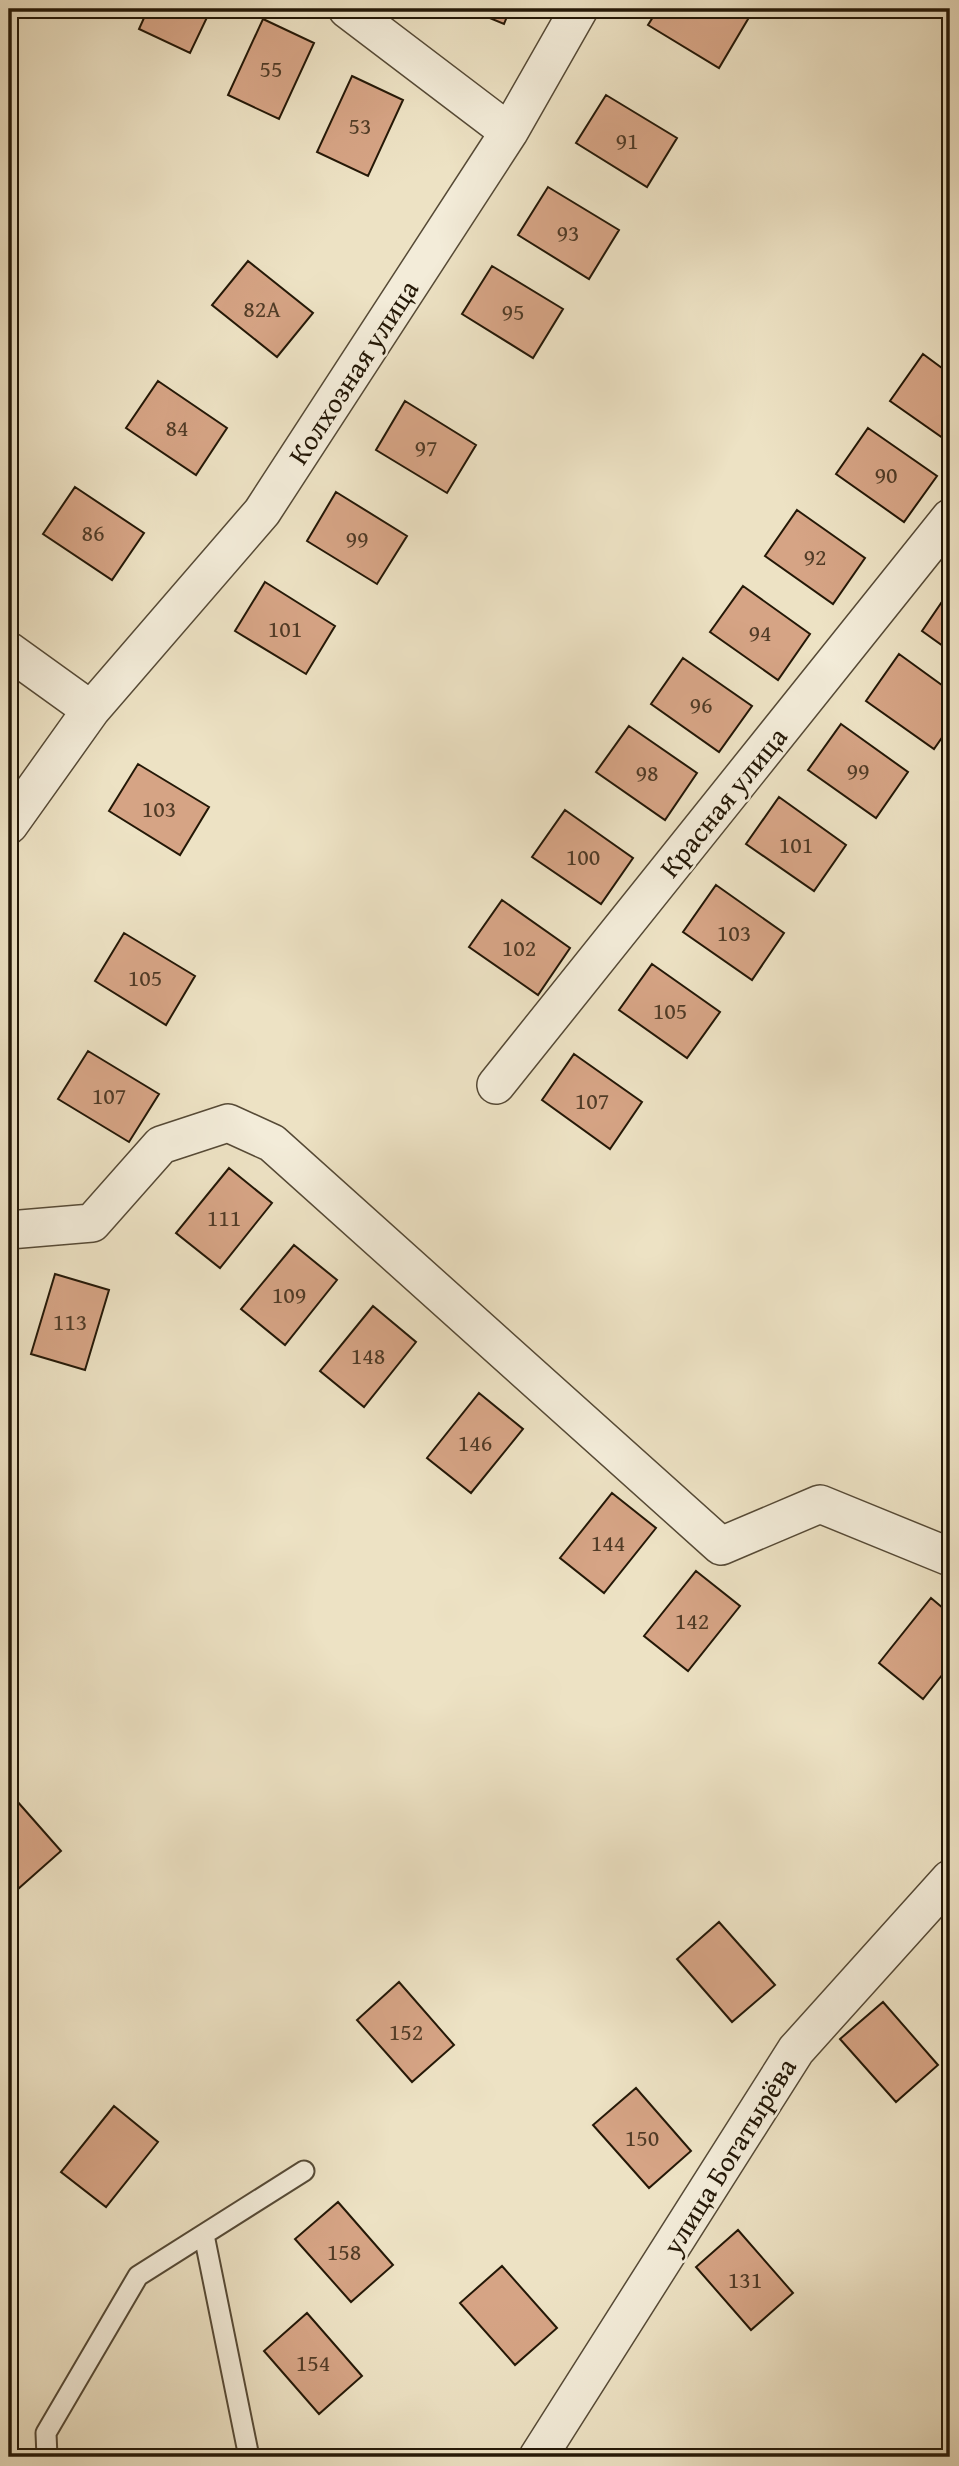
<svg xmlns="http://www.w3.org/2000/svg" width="959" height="2466" font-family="'Gentium Book Plus',serif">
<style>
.building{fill:#d6a485;stroke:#241807;stroke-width:2}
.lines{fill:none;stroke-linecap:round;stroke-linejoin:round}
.service-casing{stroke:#564a36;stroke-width:23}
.minor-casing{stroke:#564a36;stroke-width:40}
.service{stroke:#f3ecd9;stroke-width:19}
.minor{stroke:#f3ecd9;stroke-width:37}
.labels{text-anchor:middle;stroke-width:5;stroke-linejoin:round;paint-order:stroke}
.number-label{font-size:24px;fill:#503b26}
.street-label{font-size:28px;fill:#241807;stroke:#f3ecd9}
</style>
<rect width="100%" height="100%" fill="#ede2c4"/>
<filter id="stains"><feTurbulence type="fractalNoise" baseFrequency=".00286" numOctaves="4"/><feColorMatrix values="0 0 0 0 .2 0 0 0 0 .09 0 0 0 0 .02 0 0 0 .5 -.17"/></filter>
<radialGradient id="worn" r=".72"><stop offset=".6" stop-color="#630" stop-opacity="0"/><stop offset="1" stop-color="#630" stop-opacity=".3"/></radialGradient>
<path class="building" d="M148,9H211L190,53L139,29Z
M468,9H510L504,24Z
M658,9H731L748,19L719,68L648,25Z
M263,19L314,43L279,119L228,95Z
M352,76L403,100L368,176L317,152Z
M606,95L677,138L647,187L576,143Z
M548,187L619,230L589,279L518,235Z
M248,261L313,313L277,357L212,305Z
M492,266L563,309L533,358L462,314Z
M923,354L950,374V443L890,401Z
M158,381L227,428L196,475L126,428Z
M405,401L476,445L447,493L376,450Z
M868,428L937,476L904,522L836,474Z
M75,487L144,533L112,580L43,534Z
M336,492L407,536L377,584L307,541Z
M797,510L865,558L833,604L765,556Z
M265,582L335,626L306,674L235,631Z
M743,586L810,634L778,680L710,632Z
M950,590V651L922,631Z
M899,654L950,691V726L934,749L866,701Z
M683,658L752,706L719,752L651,704Z
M841,724L908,772L876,818L808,770Z
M629,726L697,773L665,820L596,772Z
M138,764L209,807L180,855L109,811Z
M779,797L846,845L814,891L746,844Z
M565,810L633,858L601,904L532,857Z
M716,885L784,933L752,980L683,932Z
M502,900L570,948L538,995L469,947Z
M124,933L195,976L166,1025L95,981Z
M652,964L720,1012L687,1058L619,1010Z
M88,1051L159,1094L129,1142L58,1099Z
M574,1054L642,1102L610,1149L542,1100Z
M229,1168L272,1203L220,1268L176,1233Z
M294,1245L337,1280L285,1345L241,1309Z
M55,1274L109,1290L85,1370L31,1354Z
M373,1306L416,1342L364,1407L320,1371Z
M479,1393L523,1429L471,1493L427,1458Z
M612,1493L656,1528L604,1593L560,1558Z
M696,1571L740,1606L688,1671L644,1636Z
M931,1598L950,1614V1665L923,1699L879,1663Z
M9,1792L61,1851L18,1889L9,1878Z
M719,1922L775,1985L732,2022L677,1959Z
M399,1982L454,2045L412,2082L357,2020Z
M883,2002L938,2065L896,2102L840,2039Z
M636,2088L691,2151L649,2188L593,2125Z
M114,2106L158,2142L106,2207L61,2172Z
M338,2202L393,2265L351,2302L295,2239Z
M738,2230L793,2293L751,2330L696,2267Z
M502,2266L557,2328L515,2365L460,2303Z
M307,2313L362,2376L319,2414L264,2351Z"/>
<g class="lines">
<defs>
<path id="service" d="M204,2235L249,2457
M47,2457L46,2433L138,2276L304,2171"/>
<path id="minor" d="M347,9L509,132
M9,651L91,710
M9,825L91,710L262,512L509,132L579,9
M496,1085L950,518
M9,1230L92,1223L161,1145L228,1123L272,1143L721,1546L820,1504L950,1557
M538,2457L796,2050L950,1879"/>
</defs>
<use href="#service" class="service-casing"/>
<use href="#minor" class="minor-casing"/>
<use href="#service" class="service"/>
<use href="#minor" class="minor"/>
</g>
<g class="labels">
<g class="number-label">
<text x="271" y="77">55</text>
<text x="360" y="134">53</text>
<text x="627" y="149">91</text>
<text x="568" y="241">93</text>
<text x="262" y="317">82А</text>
<text x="513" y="320">95</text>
<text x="177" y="436">84</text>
<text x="426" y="456">97</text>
<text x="886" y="483">90</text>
<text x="93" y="541">86</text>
<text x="357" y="547">99</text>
<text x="815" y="565">92</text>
<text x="285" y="637">101</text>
<text x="760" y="641">94</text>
<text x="701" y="713">96</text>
<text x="858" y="779">99</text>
<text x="647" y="781">98</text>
<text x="159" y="817">103</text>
<text x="796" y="853">101</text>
<text x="583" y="865">100</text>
<text x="734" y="941">103</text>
<text x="519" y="956">102</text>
<text x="145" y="986">105</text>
<text x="670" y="1019">105</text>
<text x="109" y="1104">107</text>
<text x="592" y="1109">107</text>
<text x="224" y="1226">111</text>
<text x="289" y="1303">109</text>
<text x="70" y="1330">113</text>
<text x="368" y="1364">148</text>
<text x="475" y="1451">146</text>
<text x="608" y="1551">144</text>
<text x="692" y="1629">142</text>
<text x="406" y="2040">152</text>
<text x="642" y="2146">150</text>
<text x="344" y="2260">158</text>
<text x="745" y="2288">131</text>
<text x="313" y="2371">154</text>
</g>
<g class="street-label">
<text transform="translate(353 372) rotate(-57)" y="10">Колхозная улица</text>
<text transform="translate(723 802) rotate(-51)" y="10">Красная улица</text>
<text transform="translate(729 2156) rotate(-58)" y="10">улица Богатырёва</text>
</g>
</g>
<rect width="959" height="2466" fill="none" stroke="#ede2c4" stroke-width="35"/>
<rect x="10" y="10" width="938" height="2445" fill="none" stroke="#241807" stroke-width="3.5"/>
<rect x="18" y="18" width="924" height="2431" fill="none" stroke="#241807" stroke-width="2"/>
<rect width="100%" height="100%" filter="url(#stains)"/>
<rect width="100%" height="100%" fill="url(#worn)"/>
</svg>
